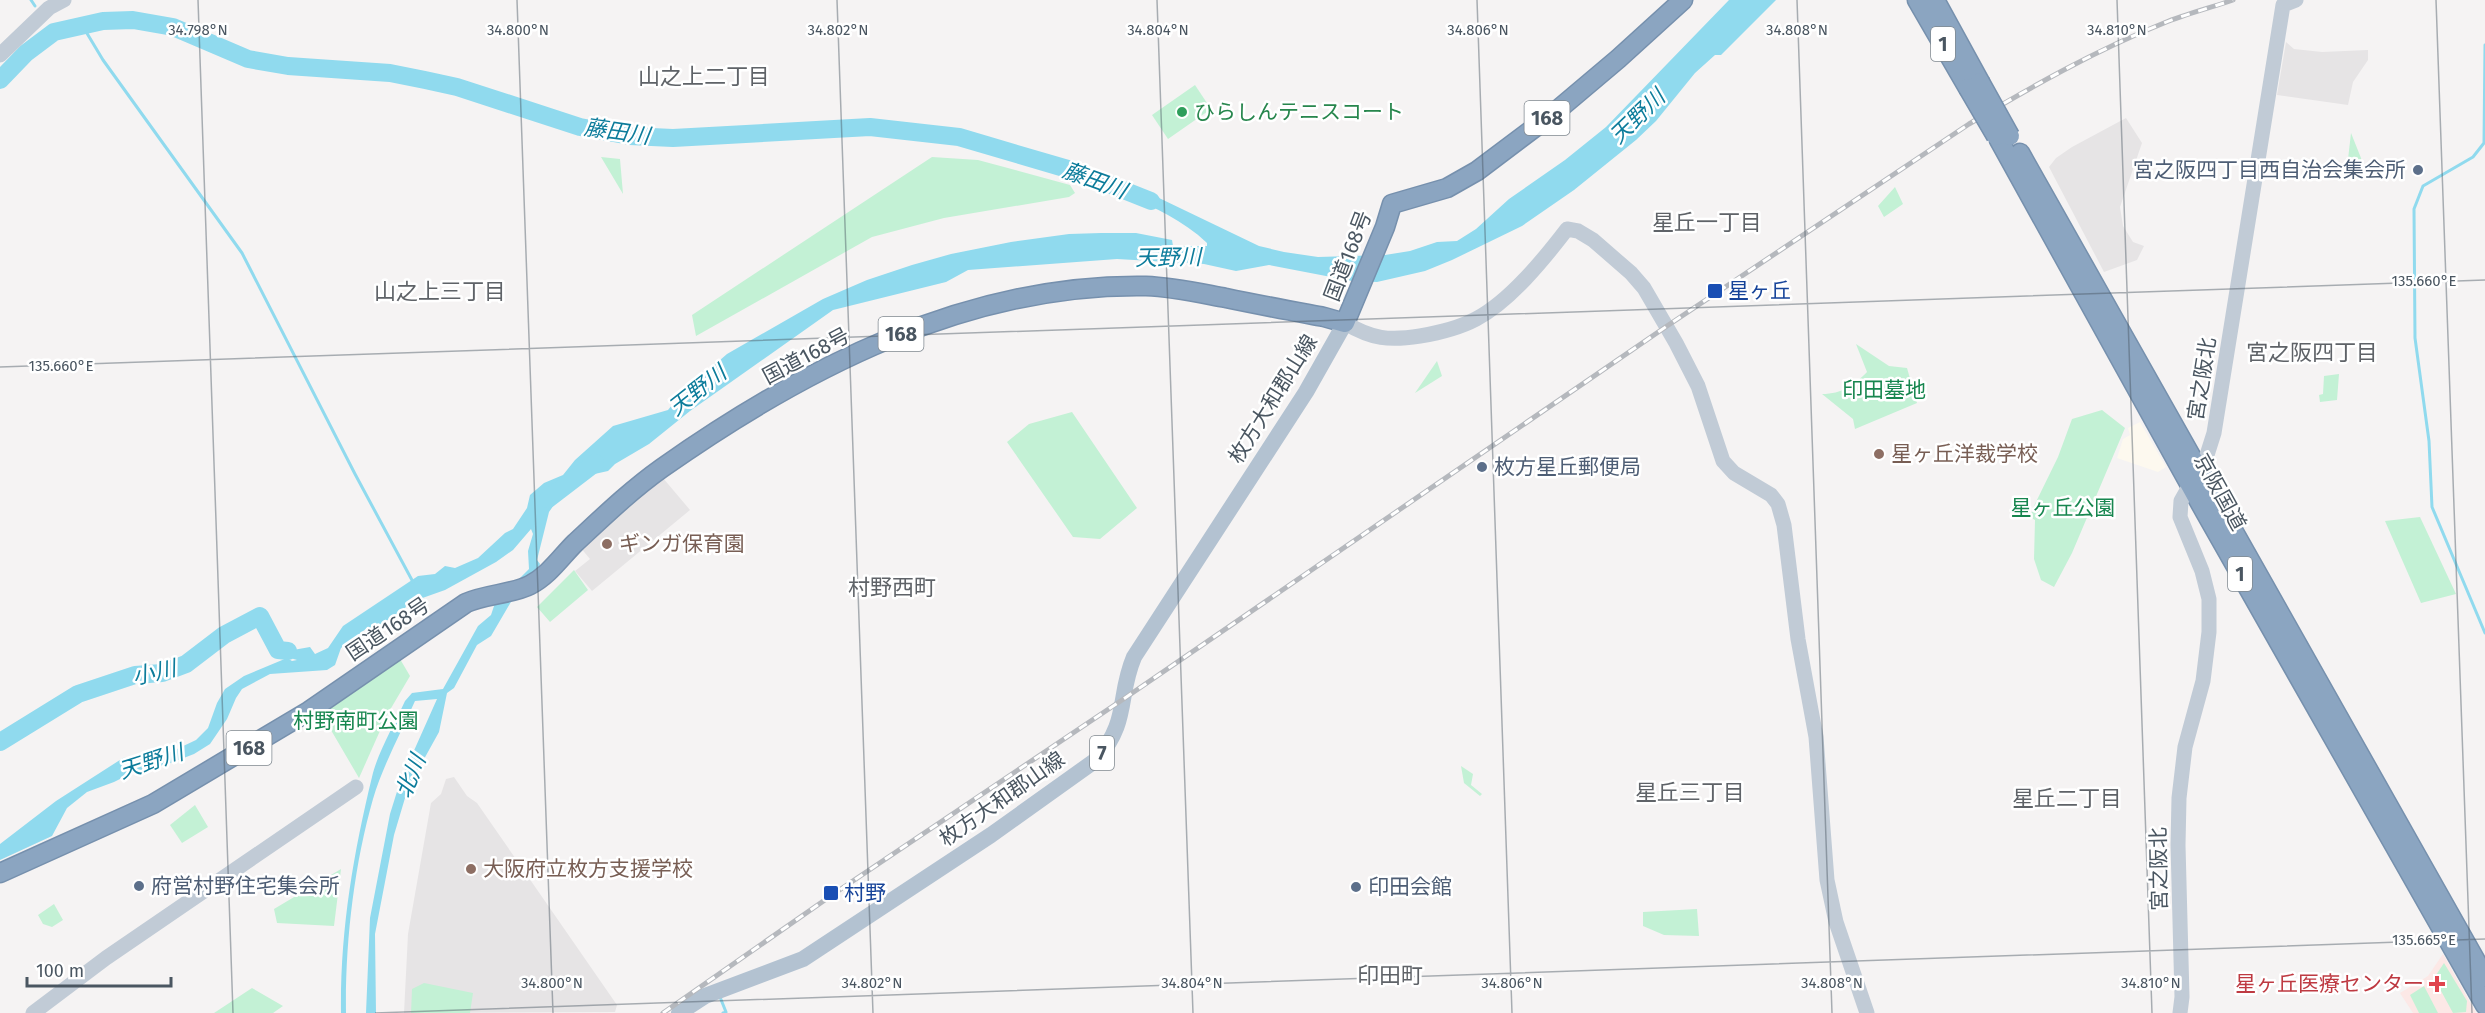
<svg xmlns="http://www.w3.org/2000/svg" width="2485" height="1013" font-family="'Fira Sans','Noto Sans JP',sans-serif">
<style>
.commercial{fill:#fdf9ef}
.education{fill:#e6e4e5}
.medical{fill:#fce8e6}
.green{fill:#c3f1d5}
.water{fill:#90daee}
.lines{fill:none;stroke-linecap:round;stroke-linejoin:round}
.stream{stroke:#90daee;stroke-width:3}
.river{stroke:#90daee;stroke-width:18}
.highway-casing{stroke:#7690ad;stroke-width:21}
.secondary{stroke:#c1cbd6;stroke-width:15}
.primary{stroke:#b3c2d1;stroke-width:16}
.highway{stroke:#8ba5c1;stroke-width:18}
.rail-casing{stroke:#b5b8bd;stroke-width:5}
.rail{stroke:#fff;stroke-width:3;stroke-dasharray:9;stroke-linecap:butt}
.highway-bridge-casing{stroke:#7690ad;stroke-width:21;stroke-linecap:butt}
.highway-bridge{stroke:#8ba5c1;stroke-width:18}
.ticks{fill:none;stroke:#4a5661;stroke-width:1.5;stroke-opacity:0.45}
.leisure-dot{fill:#2e9e5b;stroke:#fff;stroke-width:2}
.service-dot{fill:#5c6f8a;stroke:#fff;stroke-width:2}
.transit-dot{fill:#1a4fb4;stroke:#fff;stroke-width:2}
.education-dot{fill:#8d6e63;stroke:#fff;stroke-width:2}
.health-dot{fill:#e0444e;stroke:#fff;stroke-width:2}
.labels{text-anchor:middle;stroke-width:5;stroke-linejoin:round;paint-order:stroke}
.shield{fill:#fff;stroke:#808990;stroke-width:1.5}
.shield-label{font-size:20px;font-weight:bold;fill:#4a5661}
.leisure-label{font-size:21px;fill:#27864d;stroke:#fff;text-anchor:start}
.service-label{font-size:21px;fill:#4e5e75;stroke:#fff;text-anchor:start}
.street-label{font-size:21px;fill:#4a5661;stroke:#fff}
.transit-label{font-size:21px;fill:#164399;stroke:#fff;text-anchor:start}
.park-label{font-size:21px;fill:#17864f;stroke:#fff}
.education-label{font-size:21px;fill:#785e54;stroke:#fff;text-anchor:start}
.health-label{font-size:21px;fill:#be3a42;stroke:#fff;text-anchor:end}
.neighbourhood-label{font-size:22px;fill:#5f6368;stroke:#fff}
.water-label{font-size:22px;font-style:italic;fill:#0c7c9b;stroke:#fff}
.ticks-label{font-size:15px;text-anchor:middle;fill:#4a5661;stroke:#fff;stroke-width:5;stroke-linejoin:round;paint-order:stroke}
</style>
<rect width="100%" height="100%" fill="#f5f3f3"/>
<path class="commercial" d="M2140,422L2166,467L2158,472L2117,458L2123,439L2130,435L2128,428Z"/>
<path class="education" d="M2286,42L2294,49L2322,52L2368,50V60L2353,82L2348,105L2277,95Z
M2126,118L2142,143L2120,207L2123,226L2133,242L2144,246L2137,260L2104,272L2049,167L2056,158L2072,147Z
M663,478L690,510L592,591L575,571L590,559L580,547Z
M454,777L467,796L477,803L617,1005L615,1012L404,1013L408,934L431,803L441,794L446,779Z"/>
<path class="medical" d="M2443,954L2476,1013H2413L2400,993L2428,976Z"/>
<path class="green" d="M1195,85L1211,109L1168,139L1152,115Z
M2351,133L2361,158L2365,175L2346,177Z
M601,157L620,159L623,194Z
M932,157L978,160L1070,185L1075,193L1069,197L944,218L872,237L696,336L692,315Z
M1895,187L1903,204L1884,217L1878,206Z
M1856,344L1889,366L1907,368L1917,403L1855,429L1853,419L1822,394C1842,394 1854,385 1867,372Z
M1437,361L1442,376L1415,393Z
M2339,374L2337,400L2320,402L2319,395L2323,394L2324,376Z
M2102,410L2125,428L2072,553L2054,587L2041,580L2034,559L2035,520L2030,517L2034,506L2058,457L2072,419Z
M1072,412L1137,508L1100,539L1073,537L1007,442L1029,424Z
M2420,517L2456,594L2421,603L2385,521Z
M574,570L588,590L550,622L537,607Z
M400,659L410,676L387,715L359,778L321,713Z
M1461,766L1473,774L1471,785L1482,794L1480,796L1464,783Z
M195,805L208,827L182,843L170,825Z
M341,869L334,926L277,923L274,909Z
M54,904L63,920L52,927L43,924L38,915Z
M1697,909L1699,936L1664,935L1643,926V912Z
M2444,963L2467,1001L2466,1012L2453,1013L2434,978Z
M424,983L473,993L470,1013H411L412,989Z
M2424,986L2438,1013H2419L2410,995Z
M252,988L283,1006L273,1013H214Z"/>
<path class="water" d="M1729,0H1776L1721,55H1715L1695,73L1656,121L1636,140L1574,190L1522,226L1452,260L1425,271L1377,282L1352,281L1269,265L1236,271L1204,264L1117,259L968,270L946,282L833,310L690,411L649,444L615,464L608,471L572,479L549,512L537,560L540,564L536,572L515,595L491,636L477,645L454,688L447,693L439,732L408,788L394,835L375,934L376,1013H366L370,918L390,814L400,782L437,699L415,701C401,733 383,765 373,799C354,865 345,944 346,1013H341C340,932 353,855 372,777C377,754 395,723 405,701L412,693L443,689L478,626L491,615L495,603L529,569L528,551L533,534L531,529L513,550L496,562L445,590L414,601L406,606L404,611L373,628H367L341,648L335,665L327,670L270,674L242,689L236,698L227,719L210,744L194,754L168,764L134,772L114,782L87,792L67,808L52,836L0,860V844L56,801L123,758L146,755L160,757L196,740L208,728L217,703L225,689L244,676L287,658L292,661L297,660L277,654L270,640L274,637L280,647L293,650L310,647L315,654L328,648L343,626L418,576L435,574L445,566L455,568L478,558L505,533L513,529L527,508L530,495L544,483L563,475L575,460L613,426L668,410L682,393L727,354L823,299L867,280L912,265L951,254L1011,242L1069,234L1101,233H1136L1172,240L1173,246H1207V243C1183,220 1155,208 1126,195L1132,185L1259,246L1284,252L1318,257L1385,255L1410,251L1437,242L1457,241L1476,229L1509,199L1565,160L1606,127Z"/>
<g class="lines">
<path class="stream" d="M31,0L35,6
M82,25L103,60L242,253L355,474L413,582
M2485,45L2484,143L2473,157L2423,186L2414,209L2415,338L2429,441L2432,507L2485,633
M720,997L726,1012L723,1013"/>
<path class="river" d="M0,80L26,53L54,32L103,21L133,20L173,27L248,59L288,66L390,73L425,80L457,87L580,127L630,136L673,138L870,127L959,137L1078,172L1151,201
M548,499L595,463
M0,742L78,694L135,675L162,673L186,664L224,635L260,616L278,650L288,651"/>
<defs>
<path id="highway" d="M1917,0L1968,88
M1935,0L1980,82
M1999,140L2205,512L2485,1005
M2020,153L2485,977
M0,873L153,804L309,711L466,603C486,594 513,594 530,585C549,575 560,558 575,543C603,517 631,490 662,468C804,368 968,283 1146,286C1173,287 1199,293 1226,298C1259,305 1292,311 1324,317L1345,323L1385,227L1392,204L1447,188L1477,171L1554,113L1618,59L1683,0"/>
</defs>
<use href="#highway" class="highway-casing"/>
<path class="secondary" d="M0,55L49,8L64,0
M1345,323C1372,339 1389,341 1420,336C1438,333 1459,328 1476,319C1510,301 1544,259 1567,229L1578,231L1593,240L1631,273L1644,288L1676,343L1698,386L1723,461L1734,473L1771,495L1778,504L1784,525L1798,639L1816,737L1827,880L1836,922L1867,1013
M33,1013L106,958L356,787
M2180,1013L2182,997L2178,845L2179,798L2185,747L2203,681L2209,632V599L2202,571L2180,517L2181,501L2207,455L2214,433L2283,5L2296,0"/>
<path class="primary" d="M679,1013L705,996L803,959L991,835L1096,760C1130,721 1117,697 1134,657L1306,392L1345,323"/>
<use href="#highway" class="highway"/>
<defs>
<path id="rail" d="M663,1013L832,895L1125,698L1667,326L1969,124C2031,87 2096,50 2164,23C2186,14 2210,8 2233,0"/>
</defs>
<use href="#rail" class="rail-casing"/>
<use href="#rail" class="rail"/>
<defs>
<path id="highway-bridge" d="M1980,82L2010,136
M1968,88L1996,136"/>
</defs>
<use href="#highway-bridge" class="highway-bridge-casing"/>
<use href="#highway-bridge" class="highway-bridge"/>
</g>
<path class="ticks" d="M198,0L233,1013M517,0L553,1013M837,0L873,1013M1157,0L1193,1013M1477,0L1512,1013M1797,0L1832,1013M2117,0L2152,1013M2436,0L2472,1013M0,367L2485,280M375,1013L2485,939"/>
<circle class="leisure-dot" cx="1182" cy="112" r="6"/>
<g class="service-dot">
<circle cx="2418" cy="170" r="6"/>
<circle cx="1482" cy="467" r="6"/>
<circle cx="139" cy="886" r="6"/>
<circle cx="1356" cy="887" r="6"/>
</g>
<g class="transit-dot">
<rect x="1707" y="283" width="16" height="16" rx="3"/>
<rect x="823" y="885" width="16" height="16" rx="3"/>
</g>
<g class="education-dot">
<circle cx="1879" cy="454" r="6"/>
<circle cx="607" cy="544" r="6"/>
<circle cx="471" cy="869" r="6"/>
</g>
<path class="health-dot" d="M2434 975h6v6h6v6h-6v6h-6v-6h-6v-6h6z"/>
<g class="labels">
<g class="shield">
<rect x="1931" y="27" width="24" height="34" rx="4.5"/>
<rect x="1524.5" y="101" width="45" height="34" rx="4.5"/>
<rect x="878.5" y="317" width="45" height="34" rx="4.5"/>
<rect x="2228" y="557" width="24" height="34" rx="4.5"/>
<rect x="226.5" y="731" width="45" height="34" rx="4.5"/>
<rect x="1090" y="736" width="24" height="34" rx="4.5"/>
</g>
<g class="shield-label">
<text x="1943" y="51">1</text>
<text x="1547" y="125">168</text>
<text x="901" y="341">168</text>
<text x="2240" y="581">1</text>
<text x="249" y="755">168</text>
<text x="1102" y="760">7</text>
</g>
<g class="leisure-label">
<text x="1194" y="119">ひらしんテニスコート</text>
</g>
<g class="service-label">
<text x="2406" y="177" text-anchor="end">宮之阪四丁目西自治会集会所</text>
<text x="1494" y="474">枚方星丘郵便局</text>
<text x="151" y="893">府営村野住宅集会所</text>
<text x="1368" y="894">印田会館</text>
</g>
<g class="street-label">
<text transform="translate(1348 256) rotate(-69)" y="7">国道168号</text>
<text transform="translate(806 356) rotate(-28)" y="7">国道168号</text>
<text transform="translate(2202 379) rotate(-81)" y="7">宮之阪北</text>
<text transform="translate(1273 399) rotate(-58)" y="7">枚方大和郡山線</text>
<text transform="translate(2220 492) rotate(61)" y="7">京阪国道</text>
<text transform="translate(388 629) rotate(-34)" y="7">国道168号</text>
<text transform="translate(1002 799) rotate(-35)" y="7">枚方大和郡山線</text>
<text transform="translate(2159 869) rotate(-91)" y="7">宮之阪北</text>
</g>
<g class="transit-label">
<text x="1728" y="298">星ヶ丘</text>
<text x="844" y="900">村野</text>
</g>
<g class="park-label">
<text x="1884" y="397">印田墓地</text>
<text x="2063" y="515">星ヶ丘公園</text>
<text x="356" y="728">村野南町公園</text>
</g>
<g class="education-label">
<text x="1891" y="461">星ヶ丘洋裁学校</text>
<text x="619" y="551">ギンガ保育園</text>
<text x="483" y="876">大阪府立枚方支援学校</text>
</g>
<g class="health-label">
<text x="2424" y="991">星ヶ丘医療センター</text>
</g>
<g class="neighbourhood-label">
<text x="704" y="84">山之上二丁目</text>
<text x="1707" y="230">星丘一丁目</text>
<text x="440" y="299">山之上三丁目</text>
<text x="2312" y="360">宮之阪四丁目</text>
<text x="892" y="595">村野西町</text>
<text x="1690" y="800">星丘三丁目</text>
<text x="2067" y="806">星丘二丁目</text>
<text x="1390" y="983">印田町</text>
</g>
<g class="water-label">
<text transform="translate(1637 116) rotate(-44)" y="8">天野川</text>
<text transform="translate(617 131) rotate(8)" y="8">藤田川</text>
<text transform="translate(1095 180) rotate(20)" y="8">藤田川</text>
<text transform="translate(1168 257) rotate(-1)" y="8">天野川</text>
<text transform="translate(697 390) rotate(-38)" y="8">天野川</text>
<text transform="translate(154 672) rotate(-13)" y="8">小川</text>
<text transform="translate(151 761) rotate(-18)" y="8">天野川</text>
<text transform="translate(410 776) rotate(-68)" y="8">北川</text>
</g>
</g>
<g class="ticks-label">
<text x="198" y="35">34.798°N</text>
<text x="518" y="35">34.800°N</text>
<text x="838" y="35">34.802°N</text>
<text x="1158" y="35">34.804°N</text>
<text x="1478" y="35">34.806°N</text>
<text x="1797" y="35">34.808°N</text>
<text x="2117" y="35">34.810°N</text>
<text x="2424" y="286">135.660°E</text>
<text x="61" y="371">135.660°E</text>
<text x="2424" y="945">135.665°E</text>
<text x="552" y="988">34.800°N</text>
<text x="872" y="988">34.802°N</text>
<text x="1192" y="988">34.804°N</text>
<text x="1512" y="988">34.806°N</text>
<text x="1832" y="988">34.808°N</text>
<text x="2151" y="988">34.810°N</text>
</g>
<path d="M27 977v9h144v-9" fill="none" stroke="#4a5661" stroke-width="3"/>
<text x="36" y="977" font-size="18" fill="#4a5661" stroke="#ffffff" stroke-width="4.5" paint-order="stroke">100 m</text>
</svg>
